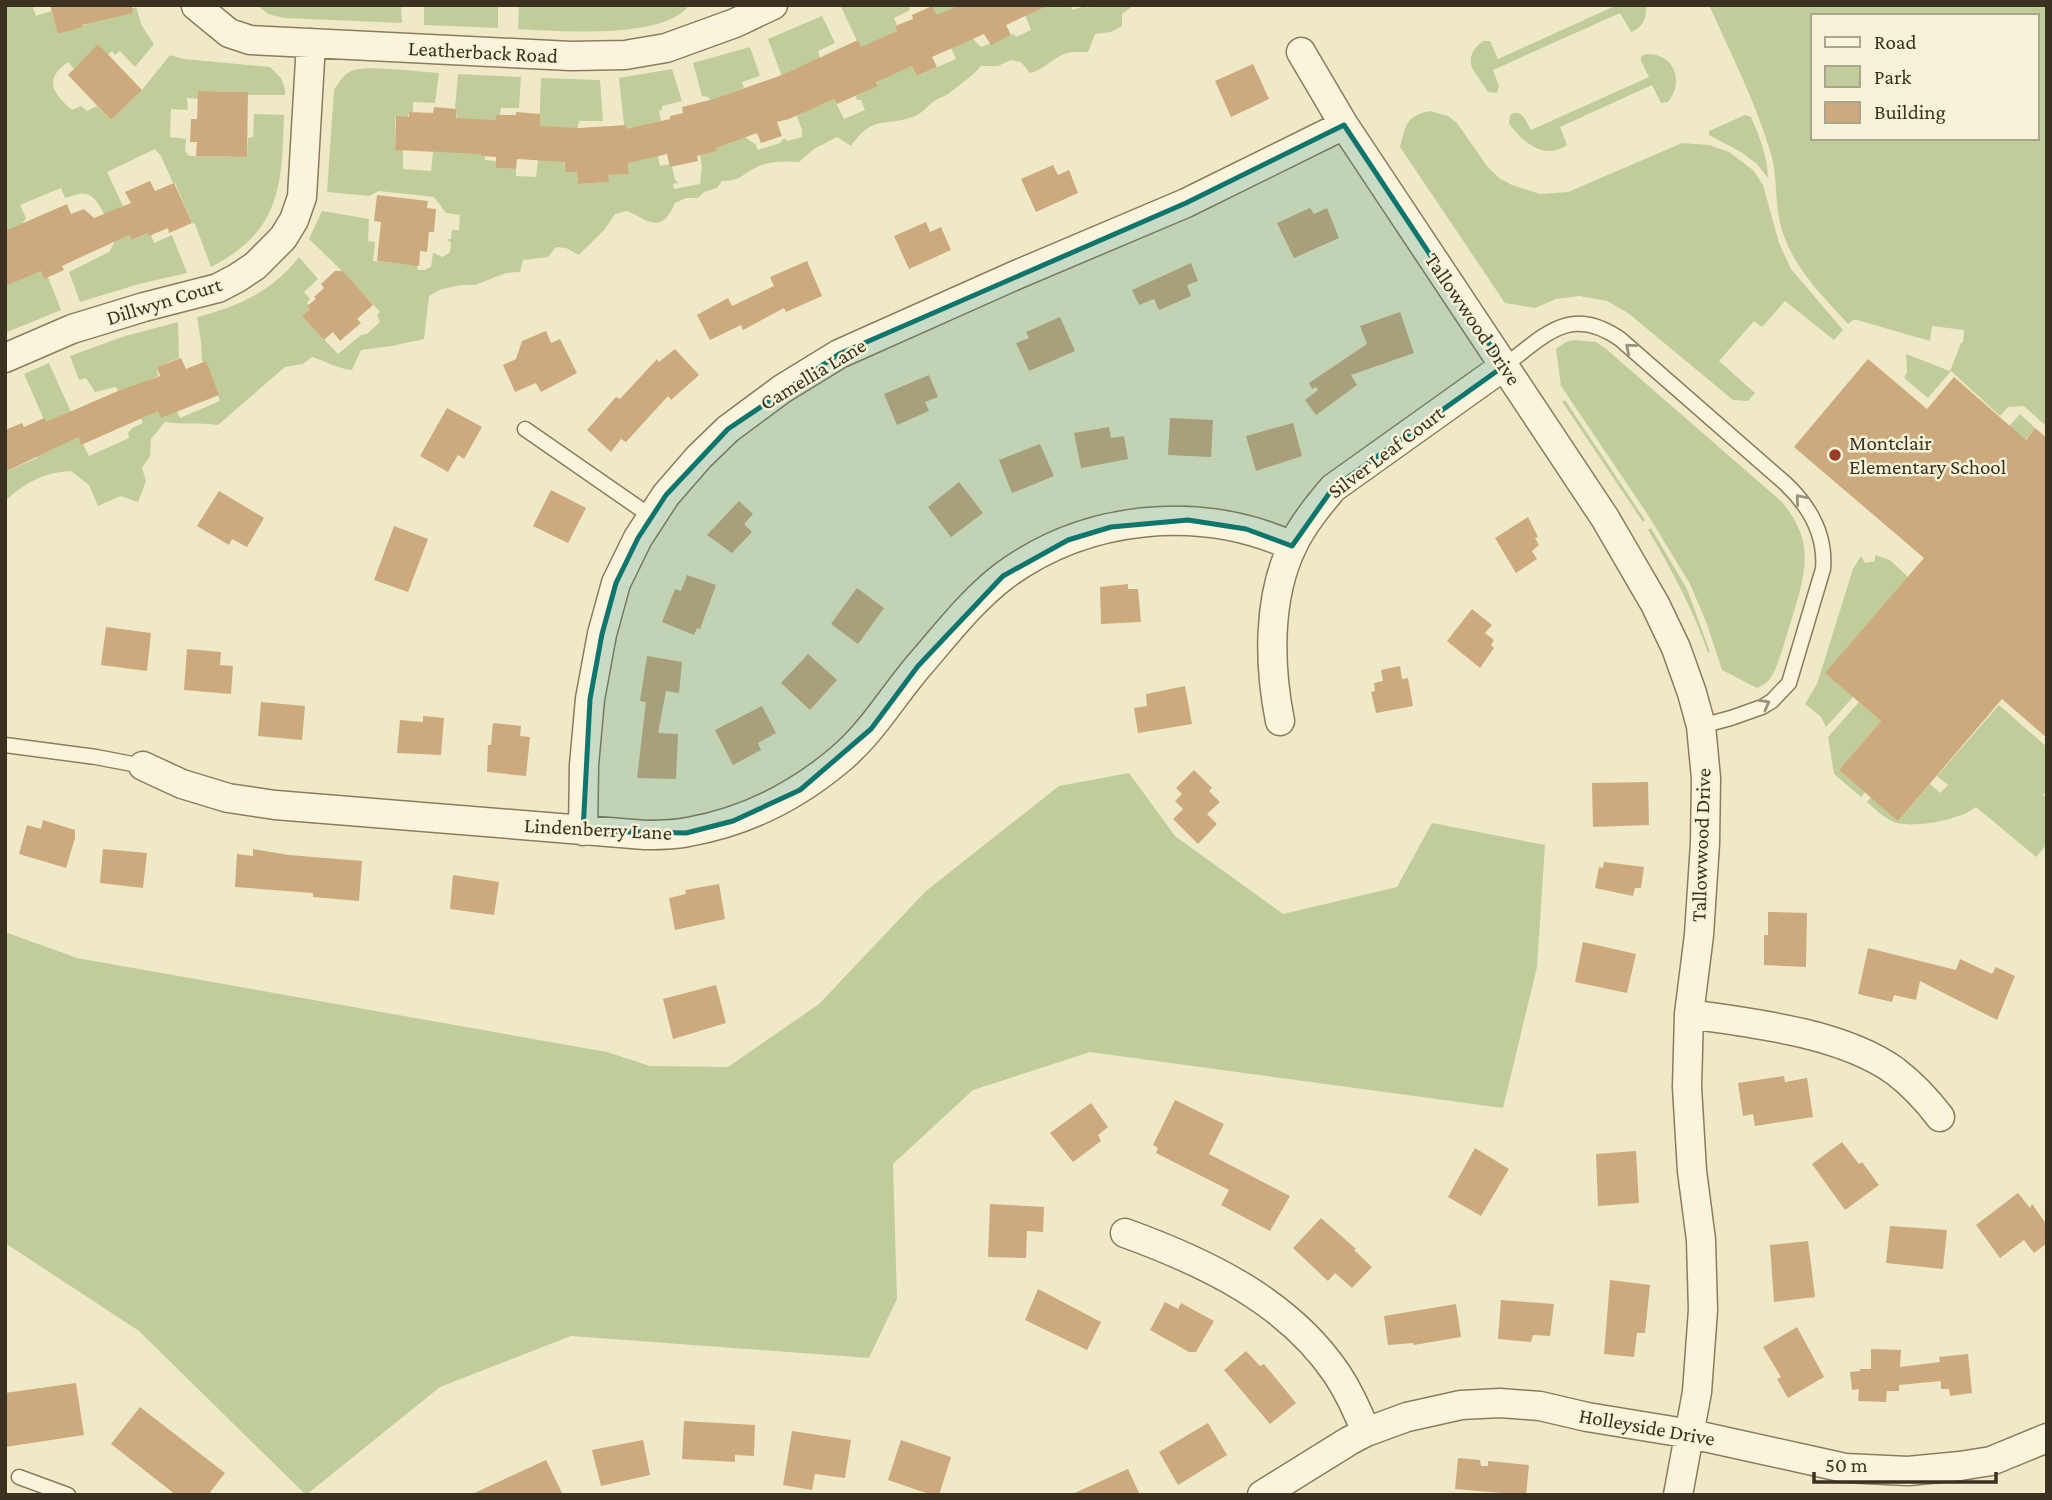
<svg xmlns="http://www.w3.org/2000/svg" width="2052" height="1500" font-family="'Crimson Pro',serif">
<style>
.green{fill:#c0cd9b;fill-rule:evenodd}
.building{fill:#cdaa7d}
.lines{fill:none;stroke-linecap:round;stroke-linejoin:round}
.service-casing{stroke:#8b7c5c;stroke-width:17}
.minor-casing{stroke:#8b7c5c;stroke-width:31}
.service{stroke:#f9f4db;stroke-width:14}
.minor{stroke:#f9f4db;stroke-width:28}
.oneway{stroke:#9a927e}
.marked{fill:#0f766e;fill-opacity:0.2;stroke:#0f766e;stroke-width:5;stroke-linejoin:round}
.poi-dot{fill:#9a3b2c;stroke:#f6f2d7;stroke-width:2.5}
.labels{text-anchor:middle;stroke-width:5;stroke-linejoin:round;paint-order:stroke}
.street-label{font-size:21px;fill:#3b3120;stroke:#f6f2d7}
.poi-label{font-size:21px;fill:#3b3120;stroke:#f6f2d7;text-anchor:start}
</style>
<rect width="100%" height="100%" fill="#efe9c7"/>
<path class="green" d="M5,5H32L36,16L51,11L59,34L136,7L142,26L154,44L135,67L120,51L115,55L112,51L108,55L74,69L68,62C43,80 53,93 72,110L81,106L87,111L97,106L111,120L142,90L170,55L184,59L270,67L281,78L285,89V95H248V92L199,91L198,99L187,98L188,110L171,109L170,137L186,139L185,151L189,156L247,157L248,138L253,137L254,114L284,115C282,185 281,231 211,267L195,224L192,223L175,183H173L161,156L155,149L107,172L123,206L118,209L132,240L148,233L151,235L154,243L172,235L187,273L139,284L80,302L69,272L109,252L114,243C110,230 102,199 87,194C80,192 72,196 65,198L61,188L20,205L26,218L23,222L24,235L44,278L48,277L61,310L5,333V286L16,281L5,259Z
M257,5H401L402,23L284,18L268,14Z
M424,5H498V28L424,25Z
M519,5H689C666,40 556,31 518,29Z
M845,5H908L910,10L894,18L897,25L895,26L897,31L884,37L895,73L912,66L917,76L956,59L932,5H955L973,39L981,47L1014,34L1016,37L1031,30L1021,5H1070L1073,10L1086,5L1087,8L1095,5H1134L1122,14V26L1111,32L1095,34L1088,52C1078,52 1068,51 1060,56C1049,62 1042,70 1030,73L1021,62L1011,60L998,66H981C972,77 959,85 948,94C943,97 938,98 933,102C928,106 923,112 917,115C886,129 875,112 851,146L837,137L814,149L799,162C785,161 772,161 759,166C741,174 744,180 722,181L717,188L704,192L698,198H686L675,203C661,235 650,221 627,211L615,214L605,229L579,255L566,248L556,247L548,257L523,260L520,272L506,273L475,285H460L439,290L429,296L424,339L391,346L361,350L352,370C337,369 326,361 312,357L303,364L285,367L218,425C199,422 184,425 165,422L151,439L150,456L142,468L146,481L138,502L121,496L98,506L89,485L71,471C41,473 27,482 5,501V472L37,458V456L56,447L24,374L49,363L71,412L68,414L81,444H83L89,456L129,438L128,433L132,428L143,423L140,417L131,421L116,387L95,392L86,378L79,380L70,356L122,337L178,322L179,358L157,367L158,376L147,381L177,411L180,418L220,401L206,361L202,362L201,342L197,317C237,307 273,291 299,257L318,279L304,292L310,299L307,303L310,309L302,316L338,354L361,335L367,334L380,322L377,315L380,312L339,268L309,239L322,211L369,219L368,241L375,242L373,261L417,265L418,270H425L431,267L433,253L443,257L450,252L451,243L447,239H451L452,230H459L460,215L446,213L434,197L379,191L369,196L327,192L334,90C339,82 344,73 354,70C369,65 420,72 439,73L435,103L413,102V112H409L408,117H395V150H403V169L431,171L433,152H455L457,109L455,108L458,74L521,77L519,108H501L500,115H496V120H483L481,156L485,157V160L496,161V168L516,169V176L536,177L538,160L541,78L600,80L603,121H579L577,131L563,132L565,172H577L578,184L608,182V175L629,174L626,126L624,125L619,78L672,69L682,101L662,106V110L659,111L661,121L657,156H658L660,166L669,164L670,167H672L675,180L678,183L673,184L674,189L700,184L702,166L700,155L717,151L707,110L712,103L708,97L702,96L693,63L750,47L760,76L742,82L744,88L729,94L745,137L756,145L758,150L780,143L784,138L787,141L802,137V130L768,39L822,16L835,43L818,51L820,58L821,105L834,99L844,119L865,110L861,100H857L856,96L878,85L841,7Z
M1617,5H1646C1647,17 1643,28 1631,32L1620,13L1493,70L1499,86L1497,93L1488,92L1472,68C1468,56 1474,48 1483,41H1490L1498,59Z
M1709,5H2047V427L2024,406L2008,407L2000,416L1951,371L1928,398L1904,378L1907,372L1906,354L1950,371L1961,343L1963,342L1964,330L1932,326L1930,341L1857,320H1853L1848,324C1819,292 1788,263 1779,218C1775,197 1777,175 1771,154C1756,103 1731,54 1709,5ZM1812,16H2036V138H1812Z
M1646,54C1674,53 1685,81 1668,102L1661,103L1652,85L1560,127L1567,145C1544,161 1523,142 1509,124L1510,115C1522,107 1526,122 1531,130L1649,77L1641,61V56Z
M1430,111L1448,116L1457,123L1487,166L1499,178L1512,185L1540,194L1568,192L1682,143L1709,145L1729,152L1753,170L1763,185L1779,243L1791,269L1843,330L1834,340L1785,301L1762,327L1754,321L1719,361L1755,393L1748,401L1733,400L1628,313L1607,301L1579,296L1556,299L1535,308L1505,303L1400,147C1406,126 1405,116 1430,111Z
M1745,115L1751,117C1759,135 1768,158 1768,178L1757,164L1741,152L1709,135V131Z
M1574,340L1596,342L1605,348L1781,501C1812,537 1808,565 1795,608C1789,627 1784,646 1777,665C1773,676 1768,684 1757,688L1722,670L1707,624L1690,584L1648,515L1561,386L1556,349L1566,342Z
M1557,394L1562,402L1565,400L1645,520L1643,522Z
M2020,414L2035,428L1991,480L1974,466Z
M1651,528L1687,589L1710,652L1708,653C1693,609 1672,570 1648,530Z
M1875,555L1890,560L1908,577L1826,673L1853,697L1826,727L1821,717L1805,704L1817,684L1853,569L1861,556L1865,563L1875,561Z
M1859,702L1881,721L1839,770L1865,792L1861,797L1834,774L1828,737Z
M1999,705L2047,747V790L2043,795L2047,798V844L2036,857L1976,807C1960,820 1913,829 1894,822C1884,818 1875,809 1867,802L1871,797L1898,821L1930,784L1940,793L1948,785L1937,776Z
M1129,773L1175,836L1283,914L1397,887L1432,823L1545,845L1537,967L1503,1108L1090,1052L973,1090L893,1164L897,1299L869,1358L571,1336L440,1387L306,1495L139,1331L5,1243V932L77,958L607,1052L650,1066L728,1067L819,1004L926,891L1059,786Z"/>
<path class="building" d="M50,5H132L133,13L82,25L83,27L58,34Z
M960,5H1049L1006,25L1011,35L991,45L984,34L932,57L937,67L917,76L912,66L876,82L878,86L837,104L834,99L789,119L777,122L782,136L761,143L757,133L716,148L717,151L697,156L698,161L670,167L667,154L628,163L629,174L608,175L609,182L578,184L577,172H565V162L517,159L516,169L496,168V157L481,156V154L395,150L396,116L409,117V112L433,113L434,107L457,109L456,118L496,120V115H516V112L540,114V126L579,128L626,125V129L670,119V116L683,113L682,107L714,99L782,75L858,40L861,47L897,31L895,26L913,19L912,15L932,6L937,15Z
M98,44L142,90L111,120L68,75Z
M1253,64L1269,99L1231,117L1215,81Z
M198,91L248,92L247,157L196,156L197,142H190L191,119H197Z
M1053,165L1058,175L1069,170L1078,193L1036,212L1021,179Z
M150,181L155,191L174,183L192,223L169,233L168,228L149,236L148,233L132,240L129,235L79,258L62,266L64,270L44,279L41,271L5,286V231L67,204L71,214L84,209L94,218L131,203L125,192Z
M377,195L428,201L427,208L436,209L434,232H429L427,252L420,251L419,266L377,261L381,222L374,221Z
M1310,208L1314,214L1327,208L1339,238L1294,258L1277,223Z
M926,222L930,232L941,227L951,250L909,269L894,236Z
M807,261L822,296L786,312L784,308L743,330L741,325L710,340L697,315L728,298L732,306L774,286L770,277Z
M1191,263L1198,281L1187,285L1191,296L1159,310L1154,299L1139,305L1132,290Z
M335,271H343L373,305L357,319L361,323L340,341L333,332L324,340L302,316L310,309L307,306L316,299L314,297L324,288L321,284Z
M1400,312L1414,353L1351,375L1357,385L1316,415L1305,400L1318,390L1316,387L1312,389L1309,383L1367,344L1360,326Z
M1060,317L1075,351L1029,371L1016,343L1029,338L1026,332Z
M546,331L551,343L560,339L577,373L541,392L536,383L515,392L503,365L516,359L522,341Z
M675,349L699,375L671,400L668,396L626,442L621,439L611,452L587,430L616,397L620,399L657,359L659,362Z
M181,358L186,369L206,361L219,395L161,418L158,411L81,445L78,437L5,472V430L22,423L24,427L44,418L46,422L118,391L160,376L157,367Z
M1868,359L1927,409L1954,377L2026,440L2035,428L2047,438V738L2002,699L1898,821L1839,770L1881,721L1825,673L1924,558L1794,447Z
M929,375L938,397L925,402L929,411L897,425L884,394Z
M447,408L482,427L464,459L458,455L448,472L420,456Z
M1170,418L1213,420L1211,457L1168,455Z
M1293,423L1302,456L1256,471L1246,436Z
M1109,427L1111,438L1124,436L1128,459L1081,468L1074,433Z
M1040,444L1054,476L1012,493L999,460Z
M959,482L983,513L951,537L928,507Z
M551,490L586,508L568,543L533,526Z
M219,491L264,518L247,547L232,539L229,545L197,526Z
M739,501L753,514L744,524L752,532L732,553L707,535Z
M1528,517L1538,537L1535,538L1539,545L1532,551L1537,559L1516,573L1495,538Z
M394,526L428,539L408,592L374,580Z
M687,575L716,585L700,629L697,628L694,635L662,622L675,589L681,591Z
M1128,584V589H1138L1141,622L1101,624L1100,587Z
M857,588L884,608L858,644L831,624Z
M1472,609L1492,625L1485,633L1494,640L1491,645L1494,648L1480,668L1447,641Z
M106,627L151,633L147,671L101,665Z
M187,649L221,652L220,665L233,666L231,694L184,690Z
M808,654L837,680L810,710L781,683Z
M647,656L682,662L679,693L666,691L658,733L678,734L676,779L637,778L646,702L640,701Z
M1400,666L1402,679L1408,678L1413,706L1376,713L1371,692L1375,691L1374,683L1383,681L1381,670Z
M1185,686L1192,724L1138,733L1134,708L1147,706L1146,694Z
M261,702L305,706L302,740L258,736Z
M762,706L776,733L758,743L761,750L733,765L715,730Z
M423,716L444,718L441,755L397,753L400,720L423,722Z
M493,723L521,726L520,736L530,737L526,776L487,772L488,745H491Z
M1194,770L1212,788L1209,791L1220,802L1207,814L1217,824L1198,844L1173,819L1183,809L1175,801L1182,794L1176,788Z
M1648,782L1649,825L1593,827L1592,783Z
M43,820L75,830V838L66,868L19,854L27,825L41,829Z
M103,849L147,853L143,888L100,883Z
M253,849L289,855L362,861L359,901L313,897V893L235,887L237,854L253,856Z
M1604,862L1644,867L1641,888H1635L1633,896L1595,888L1599,867L1603,868Z
M453,875L499,882L494,915L450,909Z
M719,884L725,919L675,930L669,898L686,894L685,890Z
M1768,912L1807,913L1806,967L1764,965V935H1768Z
M1583,942L1636,954L1627,993L1575,982Z
M1868,948L1956,970L1960,959L1992,974L1996,967L2015,976L1997,1020L1920,981L1916,1000L1894,995L1892,1002L1858,994Z
M716,985L726,1023L673,1039L663,999Z
M1784,1076L1785,1082L1807,1078L1813,1117L1755,1126L1753,1114L1743,1116L1738,1083Z
M1175,1100L1224,1124L1209,1154L1290,1196L1270,1231L1221,1205L1229,1190L1156,1153L1158,1148L1153,1145Z
M1091,1103L1108,1127L1098,1135L1101,1141L1073,1162L1050,1133Z
M1842,1142L1859,1164L1862,1162L1879,1185L1845,1210L1812,1164Z
M1475,1148L1509,1169L1481,1216L1448,1197Z
M1636,1151L1639,1203L1598,1206L1596,1154Z
M2018,1193L2030,1208L2032,1204L2047,1225V1243L2034,1253L2024,1240L2000,1258L1976,1225Z
M990,1204L1044,1207L1043,1232L1027,1231L1026,1258L988,1257Z
M1321,1218L1356,1249L1354,1250L1372,1267L1352,1288L1335,1273L1328,1281L1293,1248Z
M1890,1226L1947,1230L1943,1269L1886,1263Z
M1808,1241L1815,1297L1774,1302L1770,1245Z
M1610,1280L1650,1285L1645,1333H1637L1634,1357L1604,1354Z
M1038,1289L1101,1322L1087,1350L1025,1320Z
M1501,1300L1554,1304L1550,1336L1533,1335L1531,1342L1498,1339Z
M1165,1302L1178,1309L1181,1303L1214,1321L1196,1352H1189L1150,1330Z
M1456,1304L1461,1337L1414,1345L1413,1343L1388,1345L1384,1316Z
M1797,1327L1824,1377L1788,1398L1777,1379L1781,1377L1763,1347Z
M1871,1349L1901,1350L1900,1367L1940,1362L1939,1357L1968,1354L1972,1393L1950,1396L1949,1389H1941V1381L1899,1385V1391H1887L1886,1402L1858,1401L1859,1389L1852,1390L1850,1372L1860,1371V1369H1871Z
M1246,1351L1260,1366L1264,1364L1296,1403L1270,1424L1224,1370Z
M76,1383L84,1435L5,1447V1393Z
M140,1407L225,1473L208,1495H176L111,1444Z
M684,1421L755,1425L754,1456L735,1455V1462L682,1459Z
M1208,1423L1227,1455L1178,1485L1159,1452Z
M792,1431L851,1440L845,1478L815,1474L812,1490L783,1485Z
M643,1440L650,1475L601,1486L592,1450Z
M901,1440L951,1457L939,1495H932L888,1480Z
M1458,1458L1480,1460L1481,1466H1488V1461L1529,1465L1526,1495L1455,1489Z
M546,1460L563,1495H470Z
M1128,1469L1140,1495H1070Z"/>
<g class="lines">
<defs>
<path id="service" d="M1504,366C1545,336 1569,304 1620,339L1786,484C1810,507 1826,534 1823,569L1789,683L1772,701L1762,707L1731,718L1701,726
M525,429L652,517
M5,745L96,757L143,766
M19,1477L68,1495"/>
<path id="minor" d="M196,6L229,33L250,40L571,56L625,55L666,48L735,23L773,5
M1301,52L1344,125L1605,518L1655,604L1676,648L1692,693L1701,726L1706,778L1705,843L1699,935L1689,1014L1687,1087L1692,1171L1701,1240L1703,1310L1697,1392L1678,1495
M5,358L72,329L144,307L218,288L237,278L255,266L283,238L294,220L302,197L311,43
M1280,721C1269,666 1267,598 1293,545C1303,524 1318,506 1333,488L1504,366
M143,766L182,784L228,798L275,805L645,835C659,835 674,835 688,832C745,822 795,797 839,760C872,733 893,695 921,663C947,633 973,599 1005,575C1087,515 1200,504 1292,546
M583,831L584,765L590,699L602,634L616,583L638,538L666,495L699,457L728,429L782,389L839,354L1016,275L1186,203L1344,125
M1689,1014C1753,1023 1842,1033 1895,1071C1912,1084 1927,1100 1940,1117
M1125,1233C1205,1262 1288,1301 1337,1374C1349,1392 1358,1412 1366,1432
M1262,1495L1349,1441L1366,1432L1407,1417L1461,1405L1500,1403L1540,1406L1587,1417L1691,1434L1845,1468L1908,1471L1960,1466L1991,1461L2047,1438"/>
</defs>
<use href="#service" class="service-casing"/>
<use href="#minor" class="minor-casing"/>
<use href="#service" class="service"/>
<use href="#minor" class="minor"/>
</g>
<defs><path id="oneway-chevron" d="M-2-3.5L2.5 0L-2 3.5" fill="none" stroke-width="1.6" stroke-linecap="round" stroke-linejoin="round" transform="scale(1.75)"/></defs>
<g class="oneway">
<use href="#oneway-chevron" transform="translate(1630 348) rotate(-139)"/>
<use href="#oneway-chevron" transform="translate(1800 499) rotate(-131)"/>
<use href="#oneway-chevron" transform="translate(1765 704) rotate(-29)"/>
</g>
<path class="marked" d="M1344,125L1504,366L1333,488L1292,546L1246,529L1188,520L1111,527L1068,540L1003,576L918,666L871,729L800,790L733,821L686,833L583,831L590,699L602,634L616,583L638,538L666,495L728,429L839,354L1186,203Z"/>
<circle class="poi-dot" cx="1835" cy="455" r="7"/>
<g class="labels">
<g class="street-label">
<text transform="translate(483 52) rotate(3)" y="7">Leatherback Road</text>
<text transform="translate(164 301) rotate(-17)" y="7">Dillwyn Court</text>
<text transform="translate(1473 319) rotate(56)" y="7">Tallowwood Drive</text>
<text transform="translate(813 374) rotate(-31)" y="7">Camellia Lane</text>
<text transform="translate(1386 452) rotate(-37)" y="7">Silver Leaf Court</text>
<text transform="translate(598 829) rotate(3)" y="7">Lindenberry Lane</text>
<text transform="translate(1701 845) rotate(-88)" y="7">Tallowwood Drive</text>
<text transform="translate(1647 1427) rotate(10)" y="7">Holleyside Drive</text>
</g>
<g class="poi-label">
<text x="1849" y="450">Montclair<tspan x="1849" dy="24">Elementary School</tspan></text>
</g>
</g>
<rect width="2052" height="1500" fill="none" stroke="#3b3120" stroke-width="14"/>
<rect x="1811" y="14" width="228" height="126" fill="#f6f2d7" stroke="#aba58e" stroke-width="2"/>
<rect x="1825" y="37" width="35" height="10" fill="#f9f4db" stroke="#aba58e" stroke-width="2"/>
<text x="1874" y="49" font-size="21" fill="#3b3120">Road</text>
<rect x="1825" y="66" width="35" height="21" fill="#c0cd9b" stroke="#aba58e" stroke-width="2"/>
<text x="1874" y="84" font-size="21" fill="#3b3120">Park</text>
<rect x="1825" y="102" width="35" height="21" fill="#cdaa7d" stroke="#aba58e" stroke-width="2"/>
<text x="1874" y="119" font-size="21" fill="#3b3120">Building</text>
<path d="M1814 1472v10h182v-10" fill="none" stroke="#3b3120" stroke-width="3.5"/>
<text x="1825" y="1472" font-size="21" fill="#3b3120" stroke="#f6f2d7" stroke-width="5" paint-order="stroke">50 m</text>
</svg>
